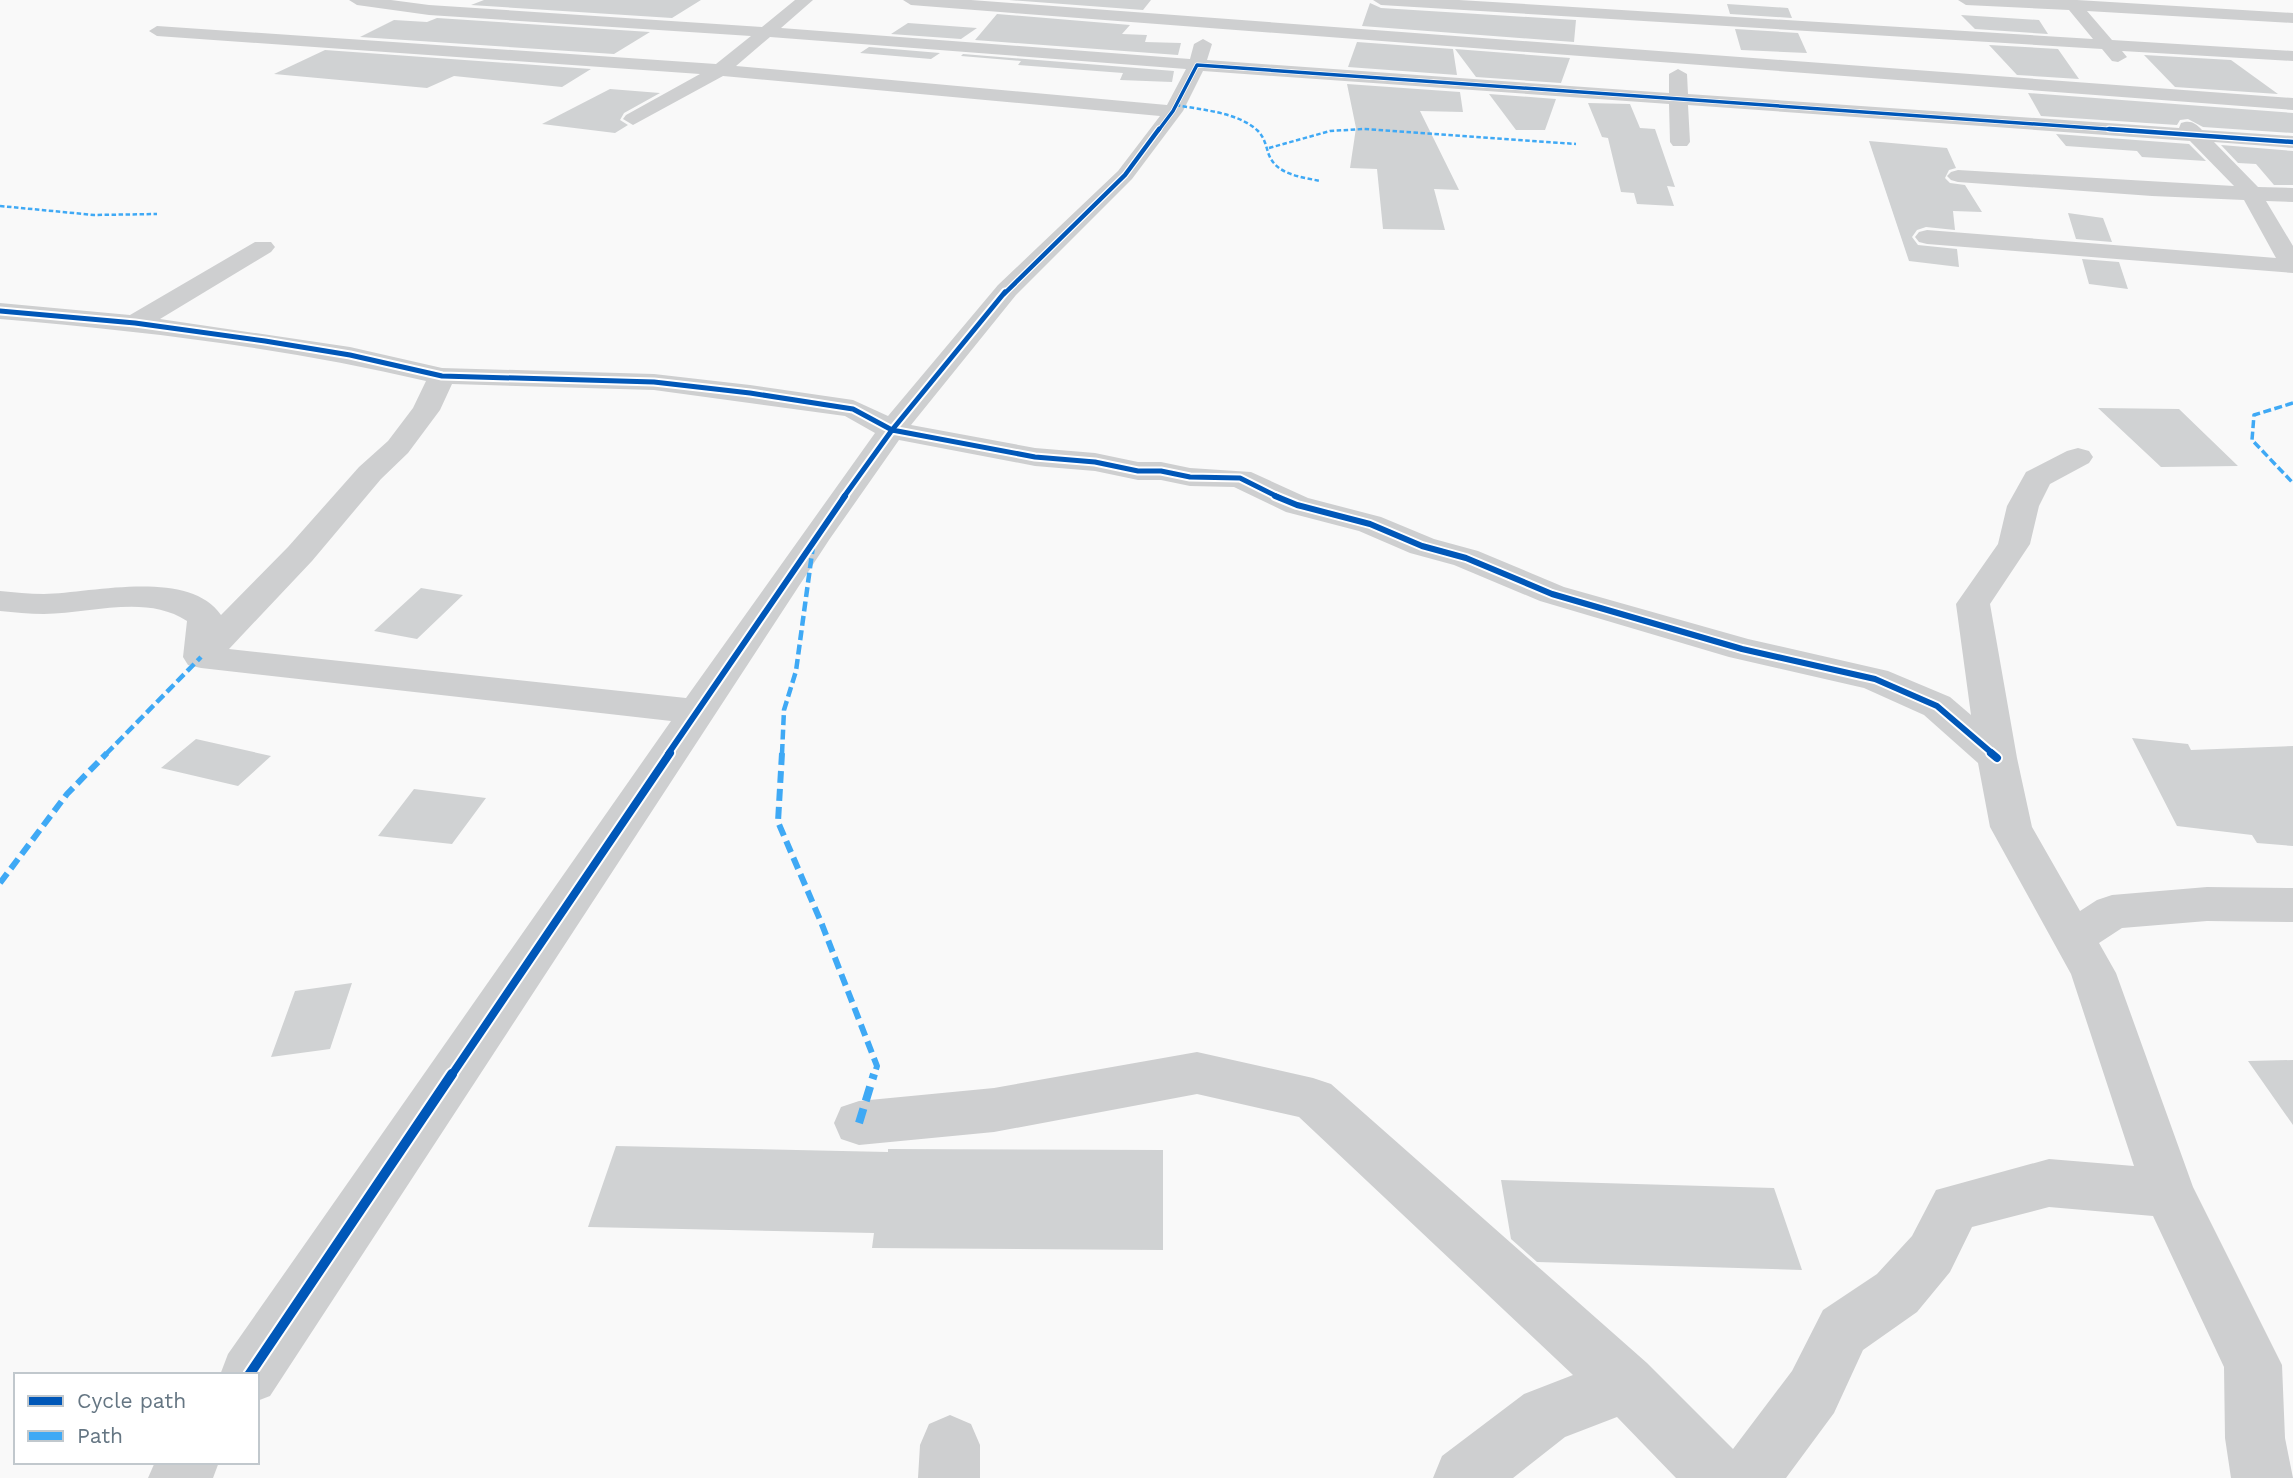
<svg xmlns="http://www.w3.org/2000/svg" width="2293" height="1478" font-family="'Work Sans',sans-serif">
<style>
.building{fill:#d0d2d3}
.lines{fill:none;stroke-linecap:round;stroke-linejoin:round}
.minor{fill:#cecfd0;fill-rule:evenodd}
.quiet-far4{stroke:#3fa9f5;stroke-width:2.5;stroke-dasharray:4.5 2.5;stroke-linecap:butt}
.quiet-far3{stroke:#3fa9f5;stroke-width:3.5;stroke-dasharray:8 3.5;stroke-linecap:butt}
.quiet-far2{stroke:#3fa9f5;stroke-width:4.5;stroke-dasharray:10 4.5;stroke-linecap:butt}
.quiet-far1{stroke:#3fa9f5;stroke-width:6;stroke-dasharray:12 6;stroke-linecap:butt}
.quiet{stroke:#3fa9f5;stroke-width:8;stroke-dasharray:15 8;stroke-linecap:butt}
.cycleway-far5-casing{stroke:#fff;stroke-width:5}
.cycleway-far4-casing{stroke:#fff;stroke-width:7}
.cycleway-far3-casing{stroke:#fff;stroke-width:9}
.cycleway-far2-casing{stroke:#fff;stroke-width:10}
.cycleway-far1-casing{stroke:#fff;stroke-width:12}
.cycleway-casing{stroke:#fff;stroke-width:14}
.cycleway-far5{stroke:#0057b8;stroke-width:3.5}
.cycleway-far4{stroke:#0057b8;stroke-width:4.5}
.cycleway-far3{stroke:#0057b8;stroke-width:5}
.cycleway-far2{stroke:#0057b8;stroke-width:6}
.cycleway-far1{stroke:#0057b8;stroke-width:8}
.cycleway{stroke:#0057b8;stroke-width:10}
</style>
<rect width="100%" height="100%" fill="#f9f9f9"/>
<path class="building" d="M484,0H701L672,18L471,5Z
M1009,0H1151L1143,10Z
M1370,3L1381,8L1576,20L1574,42L1362,26Z
M1727,4L1788,8L1792,18L1730,14Z
M997,14L1130,25L1122,34L1147,35L1145,42L1181,43L1178,55L975,40Z
M1961,15L2039,20L2048,34L1975,29Z
M437,18L650,32L614,54L360,37L394,20L427,22Z
M908,23L977,28L961,39L891,34Z
M1735,29L1798,33L1807,53L1741,50Z
M1357,42L1453,49L1457,75L1348,67Z
M1989,45L2058,49L2079,79L2017,75Z
M869,47L940,53L931,59L860,53Z
M1455,49L1570,58L1561,83L1476,77Z
M325,50L591,69L562,87L454,76L427,88L274,74Z
M963,54L1174,71L1172,82L1120,80L1123,73L1018,65L1021,61L961,56Z
M2144,55L2231,60L2278,94L2175,87Z
M1347,84L1460,92L1463,112L1420,111L1459,190L1434,189L1445,230L1383,229L1377,169L1350,168L1356,128Z
M610,89L660,93L624,113L620,120L628,125L615,133L542,124Z
M2028,93L2293,113V133L2203,127L2188,119L2180,120L2177,125L2041,116Z
M1489,94L1556,99L1545,130H1516Z
M1588,103L1630,104L1640,128L1655,129L1675,187L1667,186L1674,206L1637,204L1634,193L1621,192L1608,138L1602,137Z
M2056,134L2189,144L2206,161L2142,157L2137,151L2066,146Z
M1869,141L1947,148L1956,168L1949,170L1945,178L1950,183L1965,185L1982,212L1953,211L1955,230L1926,227L1917,230L1912,237L1918,245L1957,249L1959,267L1909,261Z
M2221,145L2293,151V185H2274L2256,164L2238,163Z
M2068,213L2103,218L2112,242L2076,239Z
M2082,259L2119,262L2128,289L2089,284Z
M2098,408L2179,409L2238,466L2161,467Z
M421,588L463,595L417,639L374,631Z
M2132,738L2188,744L2191,750L2293,746V846L2257,843L2252,835L2177,826Z
M196,739L271,756L238,786L161,768Z
M414,789L486,798L452,844L378,836Z
M352,983L330,1049L271,1057L295,991Z
M2293,1060V1125L2248,1061Z
M616,1146L888,1152V1149L1163,1150V1250L872,1248L874,1233L588,1227Z
M1501,1180L1774,1188L1802,1270L1537,1262L1511,1239Z"/>
<g class="lines">
<path class="minor" d="M349,0H391L429,5L762,27L795,0H813L781,28L1190,59L1194,44L1203,39L1212,44L1207,60L1669,93V74L1678,69L1687,74L1688,94L2179,128L2181,123C2191,120 2195,123 2202,130L2293,136V148L2214,142L2258,187L2293,188V202L2266,201L2293,246V273L1927,244L1919,242L1915,237L1919,232L1927,230L2276,258L2244,200L2152,196L1958,182L1951,180L1947,176L1951,172L1958,170L2234,186L2190,141L1688,105L1690,142L1687,146H1673L1670,142L1669,104L1203,71L1183,111L1132,179L1016,295L911,425L1035,448L1095,453L1138,462H1161L1190,468L1251,472L1308,498L1381,517L1434,539L1478,551L1564,587L1748,639L1888,671L1950,697L1971,715L1956,604L1998,544L2007,506L2026,472L2067,451L2078,448L2089,451L2093,457L2089,463L2050,484L2039,506L2030,544L1990,604L2017,758L2032,827L2080,911L2097,900L2112,895L2207,887L2293,888V922L2207,921L2122,928L2099,943L2116,973L2193,1187L2282,1365L2285,1438L2293,1478H2231L2225,1438L2224,1367L2153,1216L2049,1207L1972,1227L1950,1272L1917,1312L1863,1350L1834,1413L1786,1478H1676L1617,1417L1565,1437L1513,1478H1433L1442,1456L1524,1394L1573,1375L1299,1117L1197,1094L994,1132L859,1145L841,1139L834,1123L841,1107L859,1101L994,1088L1197,1052L1313,1078L1331,1084L1647,1363L1733,1449L1792,1371L1823,1310L1877,1274L1912,1236L1936,1190L2049,1159L2134,1166L2071,974L1990,827L1978,763L1924,715L1864,688L1729,657L1540,601L1454,565L1410,553L1359,531L1286,512L1234,487L1190,486L1161,480H1138L1095,471L1035,466L899,440L829,540L270,1396L257,1401V1375H220L228,1354L671,721L201,668L188,665L183,657L187,621C145,594 91,614 44,614C29,614 14,612 0,611V591C14,592 29,594 44,594C91,593 189,568 221,615L288,547L359,467L388,441L413,408L426,381C286,348 144,331 0,319V303L130,315L255,242H271L275,247L271,252L160,319L350,347L442,368L654,374L750,385L853,400L888,416L998,285L1118,171L1160,116L723,76L633,125L623,119L626,115L700,74L157,36L149,31L157,26L716,64L751,36L429,15L357,5ZM770,37L1186,69L1167,105L736,66ZM452,384L654,390L845,416L875,433L686,698L229,649L312,561L381,479L408,453L440,410Z
M903,0H971L2293,98V110L1013,13L911,5Z
M1373,0H1459L2093,39L2069,10L1966,5L1958,0H2077L2293,13V23L2087,11L2112,40L2293,51V61L2122,51L2127,57L2118,62L2112,61L2102,49L1381,5Z
M950,1415L971,1424L980,1445V1478H918L920,1445L929,1424Z
M155,1462H219L213,1478H148Z"/>
<path class="quiet-far4" d="M1176,105C1202,110 1238,112 1258,131C1265,138 1266,147 1269,155C1277,175 1302,177 1320,181
M1269,148L1330,131L1364,129L1576,144
M0,206L94,215L157,214"/>
<path class="quiet-far3" d="M2293,403L2254,415L2252,440L2293,483"/>
<path class="quiet-far2" d="M106,754L201,657
M782,754L784,710L796,671L813,546"/>
<path class="quiet-far1" d="M782,753L778,822L821,922L877,1066L874,1076
M0,883L67,794L107,753"/>
<path class="quiet" d="M859,1123L874,1074"/>
<defs>
<path id="cycleway-far5" d="M1158,131L1173,111L1197,65L2134,131"/>
<path id="cycleway-far4" d="M2109,129L2293,142
M1004,294L1125,175L1159,129"/>
<path id="cycleway-far3" d="M0,311L135,323L265,341L350,355L442,376L654,382L750,393L853,409L892,430L1035,457L1095,462L1138,471H1161L1190,477L1240,478L1280,498
M843,498L892,430L1005,292"/>
<path id="cycleway-far2" d="M1275,496L1297,505L1370,524L1422,546L1466,558L1552,594L1742,649L1875,679L1937,706L1993,754
M668,754L845,496"/>
<path id="cycleway-far1" d="M1991,753L1997,758
M451,1076L670,753"/>
<path id="cycleway" d="M249,1375L452,1074"/>
</defs>
<use href="#cycleway-far5" class="cycleway-far5-casing"/>
<use href="#cycleway-far4" class="cycleway-far4-casing"/>
<use href="#cycleway-far3" class="cycleway-far3-casing"/>
<use href="#cycleway-far2" class="cycleway-far2-casing"/>
<use href="#cycleway-far1" class="cycleway-far1-casing"/>
<use href="#cycleway" class="cycleway-casing"/>
<use href="#cycleway-far5" class="cycleway-far5"/>
<use href="#cycleway-far4" class="cycleway-far4"/>
<use href="#cycleway-far3" class="cycleway-far3"/>
<use href="#cycleway-far2" class="cycleway-far2"/>
<use href="#cycleway-far1" class="cycleway-far1"/>
<use href="#cycleway" class="cycleway"/>
</g>
<rect x="14" y="1373" width="245" height="91" fill="#ffffff" stroke="#c1c8cd" stroke-width="2"/>
<rect x="28" y="1396" width="35" height="10" fill="#0057b8" stroke="#c1c8cd" stroke-width="2"/>
<text x="77" y="1408" font-size="21" fill="#657683">Cycle path</text>
<rect x="28" y="1431" width="35" height="10" fill="#3fa9f5" stroke="#c1c8cd" stroke-width="2"/>
<text x="77" y="1443" font-size="21" fill="#657683">Path</text>
</svg>
